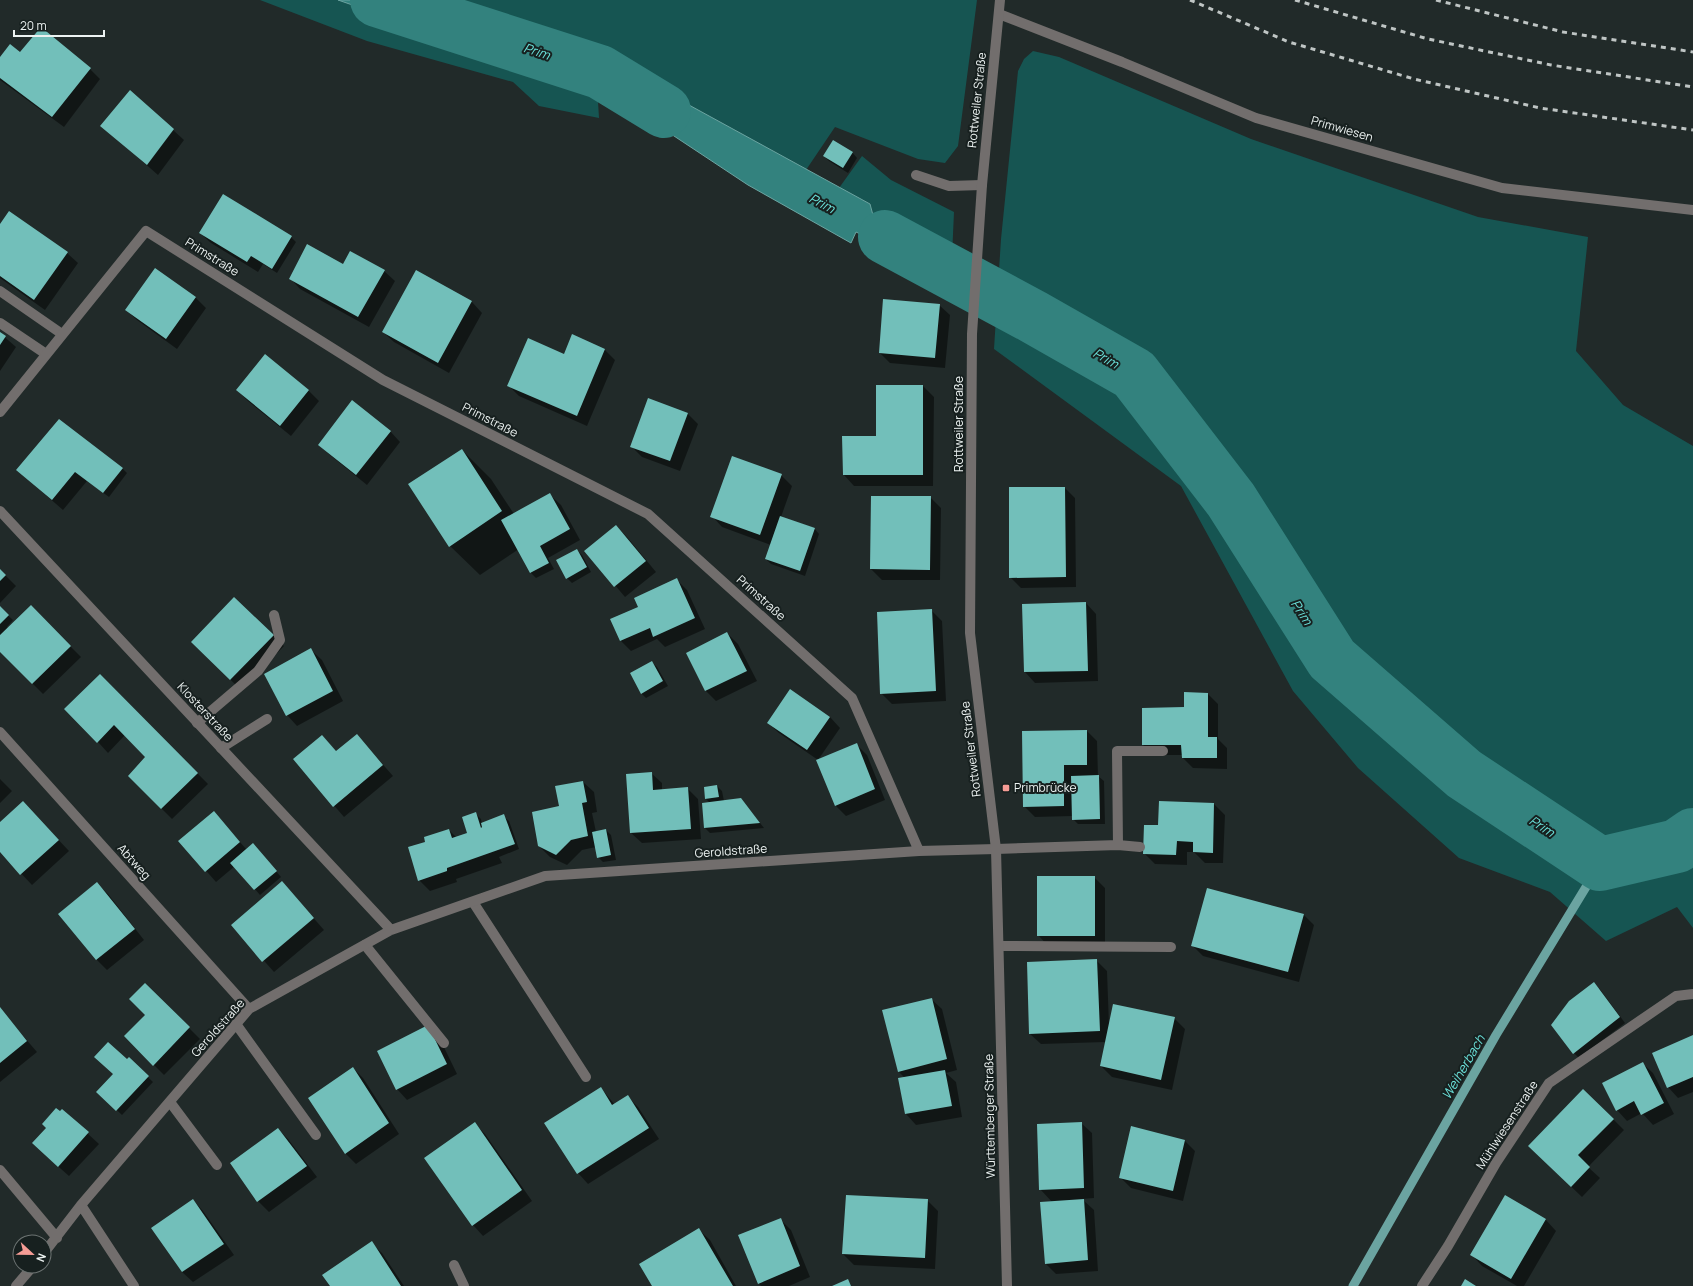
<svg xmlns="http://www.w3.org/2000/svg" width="1693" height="1286" font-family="Manrope,sans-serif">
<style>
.green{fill:#165552}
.water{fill:#33827e;stroke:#6ba4a1}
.shadow{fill:#0007}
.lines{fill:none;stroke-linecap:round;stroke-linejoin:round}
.stream{stroke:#6ba4a1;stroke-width:9}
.river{stroke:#33827e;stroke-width:54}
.building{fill:#72bfba}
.service{stroke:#726e6d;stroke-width:10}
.minor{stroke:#726e6d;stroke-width:10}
.tertiary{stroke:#726e6d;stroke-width:10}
.rail{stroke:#bfc5c4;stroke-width:3;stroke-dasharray:5 5;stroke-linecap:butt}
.poi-dot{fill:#f59c95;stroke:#17201f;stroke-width:1.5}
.labels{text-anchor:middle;stroke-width:4;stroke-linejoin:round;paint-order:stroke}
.street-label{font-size:12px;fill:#edf3f2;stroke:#17201f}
.poi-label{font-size:12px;fill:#edf3f2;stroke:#17201f;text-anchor:start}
.water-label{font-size:13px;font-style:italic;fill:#6be1da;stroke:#17201f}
</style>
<rect width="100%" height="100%" fill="#212a29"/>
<path class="green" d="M260,0H338L436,34L468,17L421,0H977L958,146L945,163L918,159L835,127L806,170L603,58L597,85L599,118L539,106L513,82L367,41Z
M1033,51L1059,57L1251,139L1478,217L1588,237L1576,351L1623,405L1693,446V928L1677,907L1606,941L1550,892L1459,858L1358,768L1293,691L1181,486L994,349L1001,239L1018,71L1024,59Z
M862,156L891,180L954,212L952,257L893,223L874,219L870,204L839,188Z"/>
<path class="water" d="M338,0H421L469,17L436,34Z
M603,58L870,204L874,219L893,223L952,257L951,291L882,248L875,241L856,232L851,243L748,185L597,85Z"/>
<path class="shadow" d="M0,59L90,69L100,79L64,127L0,80Z
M102,126L173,130L184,140L158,175Z
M852,152L857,158L848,173L829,161L824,156Z
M0,226L67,253L78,263L45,310L0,278Z
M200,233L291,237L296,242L277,273L263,264L258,272L211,243Z
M384,271L395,281L369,327L300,289L290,278Z
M417,272L472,302L482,313L449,373L394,342L383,332Z
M195,297L206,308L177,349L137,320L126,310Z
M939,305L950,315L945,368L890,363L880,353Z
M0,333L16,347L0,371Z
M605,350L615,360L587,426L519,396L508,385L565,355Z
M923,386L934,397L933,486H854L844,475Z
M237,390H308L319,401L291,436L248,401Z
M687,413L698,424L680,471L642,457L631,446Z
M390,431L400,442L367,485L330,455L319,445Z
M462,450L491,479L514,514L550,495L561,505L580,540L548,558L554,569L536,578L531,573L519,549L480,575L450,546L409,485Z
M122,468L127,473L109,497L87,481L63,510L17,470Z
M781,475L792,486L781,517L814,528L819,534L805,576L771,564L766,559L771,545L722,527L712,516Z
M1065,488L1075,498L1076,587L1021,588L1010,577Z
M872,497H930L941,508L940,580H882L871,569Z
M616,526L627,537L656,572L625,597L586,551Z
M577,550L582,555L591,572L572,583L567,578Z
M0,570L16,586L0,603Z
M677,580L687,590L705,629L665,647L657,639L631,651L621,641L640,607Z
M1086,603L1096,614L1098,681L1035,683L1025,672L1023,605Z
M30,606L81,657L43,694L0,651V608L13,620L7,627L8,628Z
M932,611L942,621L946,701L892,704L881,693Z
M727,633L738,644L757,681L716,701L706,691L687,653Z
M273,635L284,646L241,690L203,653Z
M311,650L322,660L343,701L297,726L287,715Z
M652,662L657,667L668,686L646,698L641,693Z
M100,675L208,784L172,819L129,776L147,758L125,735L108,753L98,742Z
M1208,694L1218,704V739L1227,748V769L1193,768L1183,758V755H1153L1143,745L1185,708Z
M830,717L840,728L818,760L856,744L867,755L885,800L846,816L836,806L817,760H818L779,733L768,723Z
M1087,731L1097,741L1098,776L1104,781L1105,824H1078L1073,819V816L1035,817L1024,806Z
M357,735L393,776L344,817L294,759L322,736L337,752Z
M651,773L662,783V790L687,788L698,799L701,839L642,843L631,833Z
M0,779L12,791L0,803Z
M583,782L594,792L597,812L592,813L596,832L606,830L611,835L616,860L603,862L598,857L596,847L582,850L567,865L550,857L539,846L560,807Z
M717,786L722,791L724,801L741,799L764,828L710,833L705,828L710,803L706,799L705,787Z
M23,802L69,851L32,885L0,851V823Z
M1160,802L1214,804L1225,815L1223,863H1205L1194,852H1187V865L1155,864L1144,853L1159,826Z
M214,813L247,850H258L281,877L260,895L235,866L216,882L180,841Z
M476,814L481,819L482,824L503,816L509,821L519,849L499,857L502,863L456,879L457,882L430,891L419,880L426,842L449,830L456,837L469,833Z
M1094,877L1105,888V946H1048L1038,935Z
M282,882L324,930L274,972L232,925Z
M97,884L108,894L144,940L107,970L97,960L60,914Z
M1303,914L1314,925L1299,982L1203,956L1192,945Z
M1096,960L1107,971L1109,1025L1174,1018L1185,1029L1172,1090L1112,1077L1101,1066L1106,1042L1041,1044L1030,1034Z
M145,984L200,1039L164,1075L125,1036L146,1015Z
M1599,988L1625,1023L1579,1058L1574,1053Z
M931,999L942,1009L957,1070L946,1073L956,1082L962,1117L916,1125L906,1114L900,1079L905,1078L899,1072Z
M0,1009L37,1052L0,1082Z
M1693,1036V1092L1678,1098L1668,1087Z
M439,1037L457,1074L407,1100L397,1089L378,1051Z
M129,1059L153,1082L122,1115L98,1092Z
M1642,1063L1653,1073L1674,1114L1653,1125L1642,1113L1627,1121L1617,1110Z
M353,1068L363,1078L399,1134L356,1164L346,1154L309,1098Z
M601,1088L615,1105L628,1097L638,1107L659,1139L588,1184L578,1173L546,1123Z
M62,1110L99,1144L69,1176L44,1154Z
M1613,1119L1624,1130L1588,1167L1600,1178L1582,1197L1540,1157Z
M1081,1123L1092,1133L1094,1198L1082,1199L1094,1210L1098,1271L1056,1274L1045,1263L1052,1202L1040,1189Z
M475,1124L485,1134L532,1201L483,1236L473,1225Z
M278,1129L288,1139L317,1177L269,1212L258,1201Z
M1184,1140L1195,1151L1183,1201L1131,1188L1120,1177Z
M1506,1197L1546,1220L1556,1231L1524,1286H1517L1482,1266L1472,1255Z
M193,1200L203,1211L234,1255L193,1282L182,1272Z
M927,1200L938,1211L935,1269L854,1265L843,1254Z
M780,1219L791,1230L810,1277L789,1286H761L759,1284Z
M699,1230L710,1240L736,1286H653Z
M371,1243L382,1253L404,1286H331Z"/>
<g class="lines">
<path class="stream" d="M1353,1286L1496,1035L1600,864"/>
<path class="river" d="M377,0L600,72L664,111
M885,237L1032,316L1134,374L1231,500L1332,659L1464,774L1600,864L1677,846L1693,835"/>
</g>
<path class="building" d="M41,27L91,68L52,117L0,78V57L10,44L20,52Z
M130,90L174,129L147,165L100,126Z
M833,140L853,152L843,168L823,156Z
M223,194L292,236L272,269L251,256L247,262L199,233Z
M9,211L68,252L34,300L0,276V224Z
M307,244L343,264L350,251L385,270L358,317L289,279Z
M155,268L196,297L166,339L125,310Z
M416,270L472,301L438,363L382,332Z
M883,299L940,304L935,358L879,353Z
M0,332L6,336L0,345Z
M572,334L605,349L577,416L507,386L528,338L564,354Z
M265,354L309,390L280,426L236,390Z
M876,385H923V475H843L842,436H876Z
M648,398L688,413L670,461L630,447Z
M352,400L391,431L356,475L318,445Z
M59,419L123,468L103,493L75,472L52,500L16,470Z
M462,449L502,511L449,547L408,484Z
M732,456L782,474L760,535L710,517Z
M1009,487H1065L1066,577L1009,578Z
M550,493L570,529L540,546L549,563L530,573L501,520Z
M871,496H931L930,570L870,569Z
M780,516L815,528L800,571L765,559Z
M616,525L646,561L614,587L584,551Z
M577,549L587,567L566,579L556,560Z
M0,569L6,575L0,581Z
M677,578L695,618L653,637L650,628L620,641L610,619L638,607L634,598Z
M234,597L274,635L230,680L191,642Z
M1086,602L1088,671L1024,672L1022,604Z
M31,605L71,646L32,684L0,652V635Z
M0,606L9,615L0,624Z
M932,609L936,691L880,694L877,612Z
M727,632L747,671L705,691L686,653Z
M311,648L333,691L286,716L264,674Z
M652,661L663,681L641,694L630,673Z
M100,674L198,773L161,809L128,776L145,757L114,725L97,743L64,709Z
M790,689L830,717L807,750L767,723Z
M1184,692L1208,693V737H1217V758H1182L1181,745H1142V708L1184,707Z
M1087,730V765H1064V806L1023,807L1022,731Z
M357,734L383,765L333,807L293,759L322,735L336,751Z
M857,743L875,789L835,806L816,760Z
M652,772L653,790L688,787L691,829L630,833L626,774Z
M1099,775L1100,819L1072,820L1071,776Z
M583,781L587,802L582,803L588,836L571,840L556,855L538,846L532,812L559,806L555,786Z
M717,785L719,797L705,799L704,787Z
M741,798L760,823L704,828L702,803Z
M23,801L59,840L20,875L0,852V822Z
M1159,801L1214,803L1213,853L1193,852V842L1177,841L1176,855L1143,854L1144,825H1158Z
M214,811L240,842L205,872L178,841Z
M476,812L481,828L482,827L481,823L504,814L515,844L447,868V871L418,881L408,847L425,842L424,837L449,829L452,838L467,833L462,817Z
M606,829L611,855L597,858L592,832Z
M253,843L277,871L254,890L230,863Z
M1037,876H1095V936H1037Z
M282,881L314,918L262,962L231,925Z
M97,882L135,929L96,960L58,914Z
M1207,888L1304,914L1288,972L1191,946Z
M1097,959L1100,1031L1029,1034L1027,962Z
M1594,982L1620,1017L1573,1054L1551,1025L1569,1001Z
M145,983L190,1027L153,1066L124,1036L145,1015L129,999Z
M932,998L947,1059L898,1072L882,1010Z
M1113,1004L1175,1017L1161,1080L1100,1066Z
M0,1007L27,1041L0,1063Z
M428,1025L447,1064L396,1090L377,1051Z
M1693,1035V1077L1667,1088L1652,1053Z
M108,1042L127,1059L129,1057L149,1076L116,1111L96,1092L113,1074L94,1057Z
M1643,1062L1664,1103L1641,1115L1634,1101L1616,1111L1602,1083Z
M353,1067L389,1123L345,1154L308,1098Z
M945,1070L952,1106L905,1114L898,1078Z
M601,1087L612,1105L628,1095L649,1128L577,1174L544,1123Z
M1583,1089L1614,1119L1578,1155L1590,1167L1571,1187L1528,1146Z
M56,1108L60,1111L62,1109L89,1132L58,1167L32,1143L46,1128L42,1124Z
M475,1122L522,1190L472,1226L424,1158Z
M1082,1122L1084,1188L1039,1190L1037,1124Z
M1131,1126L1185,1140L1173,1191L1119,1178Z
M278,1128L307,1166L257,1202L230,1163Z
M846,1195L928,1199L925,1258L842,1254Z
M1505,1195L1546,1219L1511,1279L1470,1255Z
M193,1199L224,1244L182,1272L151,1228Z
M1084,1199L1088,1260L1045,1264L1040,1202Z
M781,1218L800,1266L758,1284L738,1235Z
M699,1228L733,1286H652L639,1264Z
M372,1241L401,1286H330L322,1275Z
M848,1279L851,1286H832Z
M1465,1279L1476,1286H1461Z"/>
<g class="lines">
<path class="service" d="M916,175L949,186L982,185
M0,291L62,334
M0,323L46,354
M197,723L258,671L280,640L274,615
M221,748L267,719
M1118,845L1140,847
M996,849L1118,845L1117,751H1163
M473,902L586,1077
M365,945L444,1043
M999,946L1171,947
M236,1024L316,1135
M170,1102L217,1165
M454,1265L464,1286"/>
<path class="minor" d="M999,14L1122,62L1256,118L1502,188L1693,210
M0,412L146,231L383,380L648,514L852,698L919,851
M0,511L391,930
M0,732L249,1009
M0,1170L57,1238
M81,1205L134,1286
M44,1253L81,1205L249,1009L391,930L545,876L919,851L996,849
M16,1286L33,1266
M1422,1286L1448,1246L1496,1163L1549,1083L1676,996L1693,994"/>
<path class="tertiary" d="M1000,0L982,185L972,334L970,633L996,849L1007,1286"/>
<path class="rail" d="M1190,0L1289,42L1414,79L1540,108L1693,130
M1295,0L1428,39L1551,65L1693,87
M1436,0L1563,32L1693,52"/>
</g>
<rect class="poi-dot" x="1002" y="784" width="8" height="8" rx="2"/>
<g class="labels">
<g class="street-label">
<text transform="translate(977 100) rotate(-84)" y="4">Rottweiler Straße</text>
<text transform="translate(1342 129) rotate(16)" y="4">Primwiesen</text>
<text transform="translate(212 257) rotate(32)" y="4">Primstraße</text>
<text transform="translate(490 420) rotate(27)" y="4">Primstraße</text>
<text transform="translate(959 424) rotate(-90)" y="4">Rottweiler Straße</text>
<text transform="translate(761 598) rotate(42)" y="4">Primstraße</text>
<text transform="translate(205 712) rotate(47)" y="4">Klosterstraße</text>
<text transform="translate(971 749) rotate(-97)" y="4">Rottweiler Straße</text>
<text transform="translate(731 851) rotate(-4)" y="4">Geroldstraße</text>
<text transform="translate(134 862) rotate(48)" y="4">Abtweg</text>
<text transform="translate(218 1028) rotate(-48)" y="4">Geroldstraße</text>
<text transform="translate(990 1116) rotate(-91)" y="4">Württemberger Straße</text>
<text transform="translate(1507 1125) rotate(-57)" y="4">Mühlwiesenstraße</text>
</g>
<g class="poi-label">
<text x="1014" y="792">Primbrücke</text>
</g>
<g class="water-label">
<text transform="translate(537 51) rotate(18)" y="5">Prim</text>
<text transform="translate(822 203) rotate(28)" y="5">Prim</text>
<text transform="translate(1106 358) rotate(30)" y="5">Prim</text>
<text transform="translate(1302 612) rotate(57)" y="5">Prim</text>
<text transform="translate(1542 826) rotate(33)" y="5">Prim</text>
<text transform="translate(1463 1067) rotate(-60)" y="5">Weiherbach</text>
</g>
</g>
<g transform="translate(32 1254) rotate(112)"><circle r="19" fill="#17201f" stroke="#6d7473"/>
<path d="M0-3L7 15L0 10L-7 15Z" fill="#f59c95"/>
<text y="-6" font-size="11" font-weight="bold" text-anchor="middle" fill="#edf3f2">N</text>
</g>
<path d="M14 30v6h90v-6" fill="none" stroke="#edf3f2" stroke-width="2"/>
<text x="20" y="30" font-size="12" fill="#edf3f2" stroke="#17201f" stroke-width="3" paint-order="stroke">20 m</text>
</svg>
